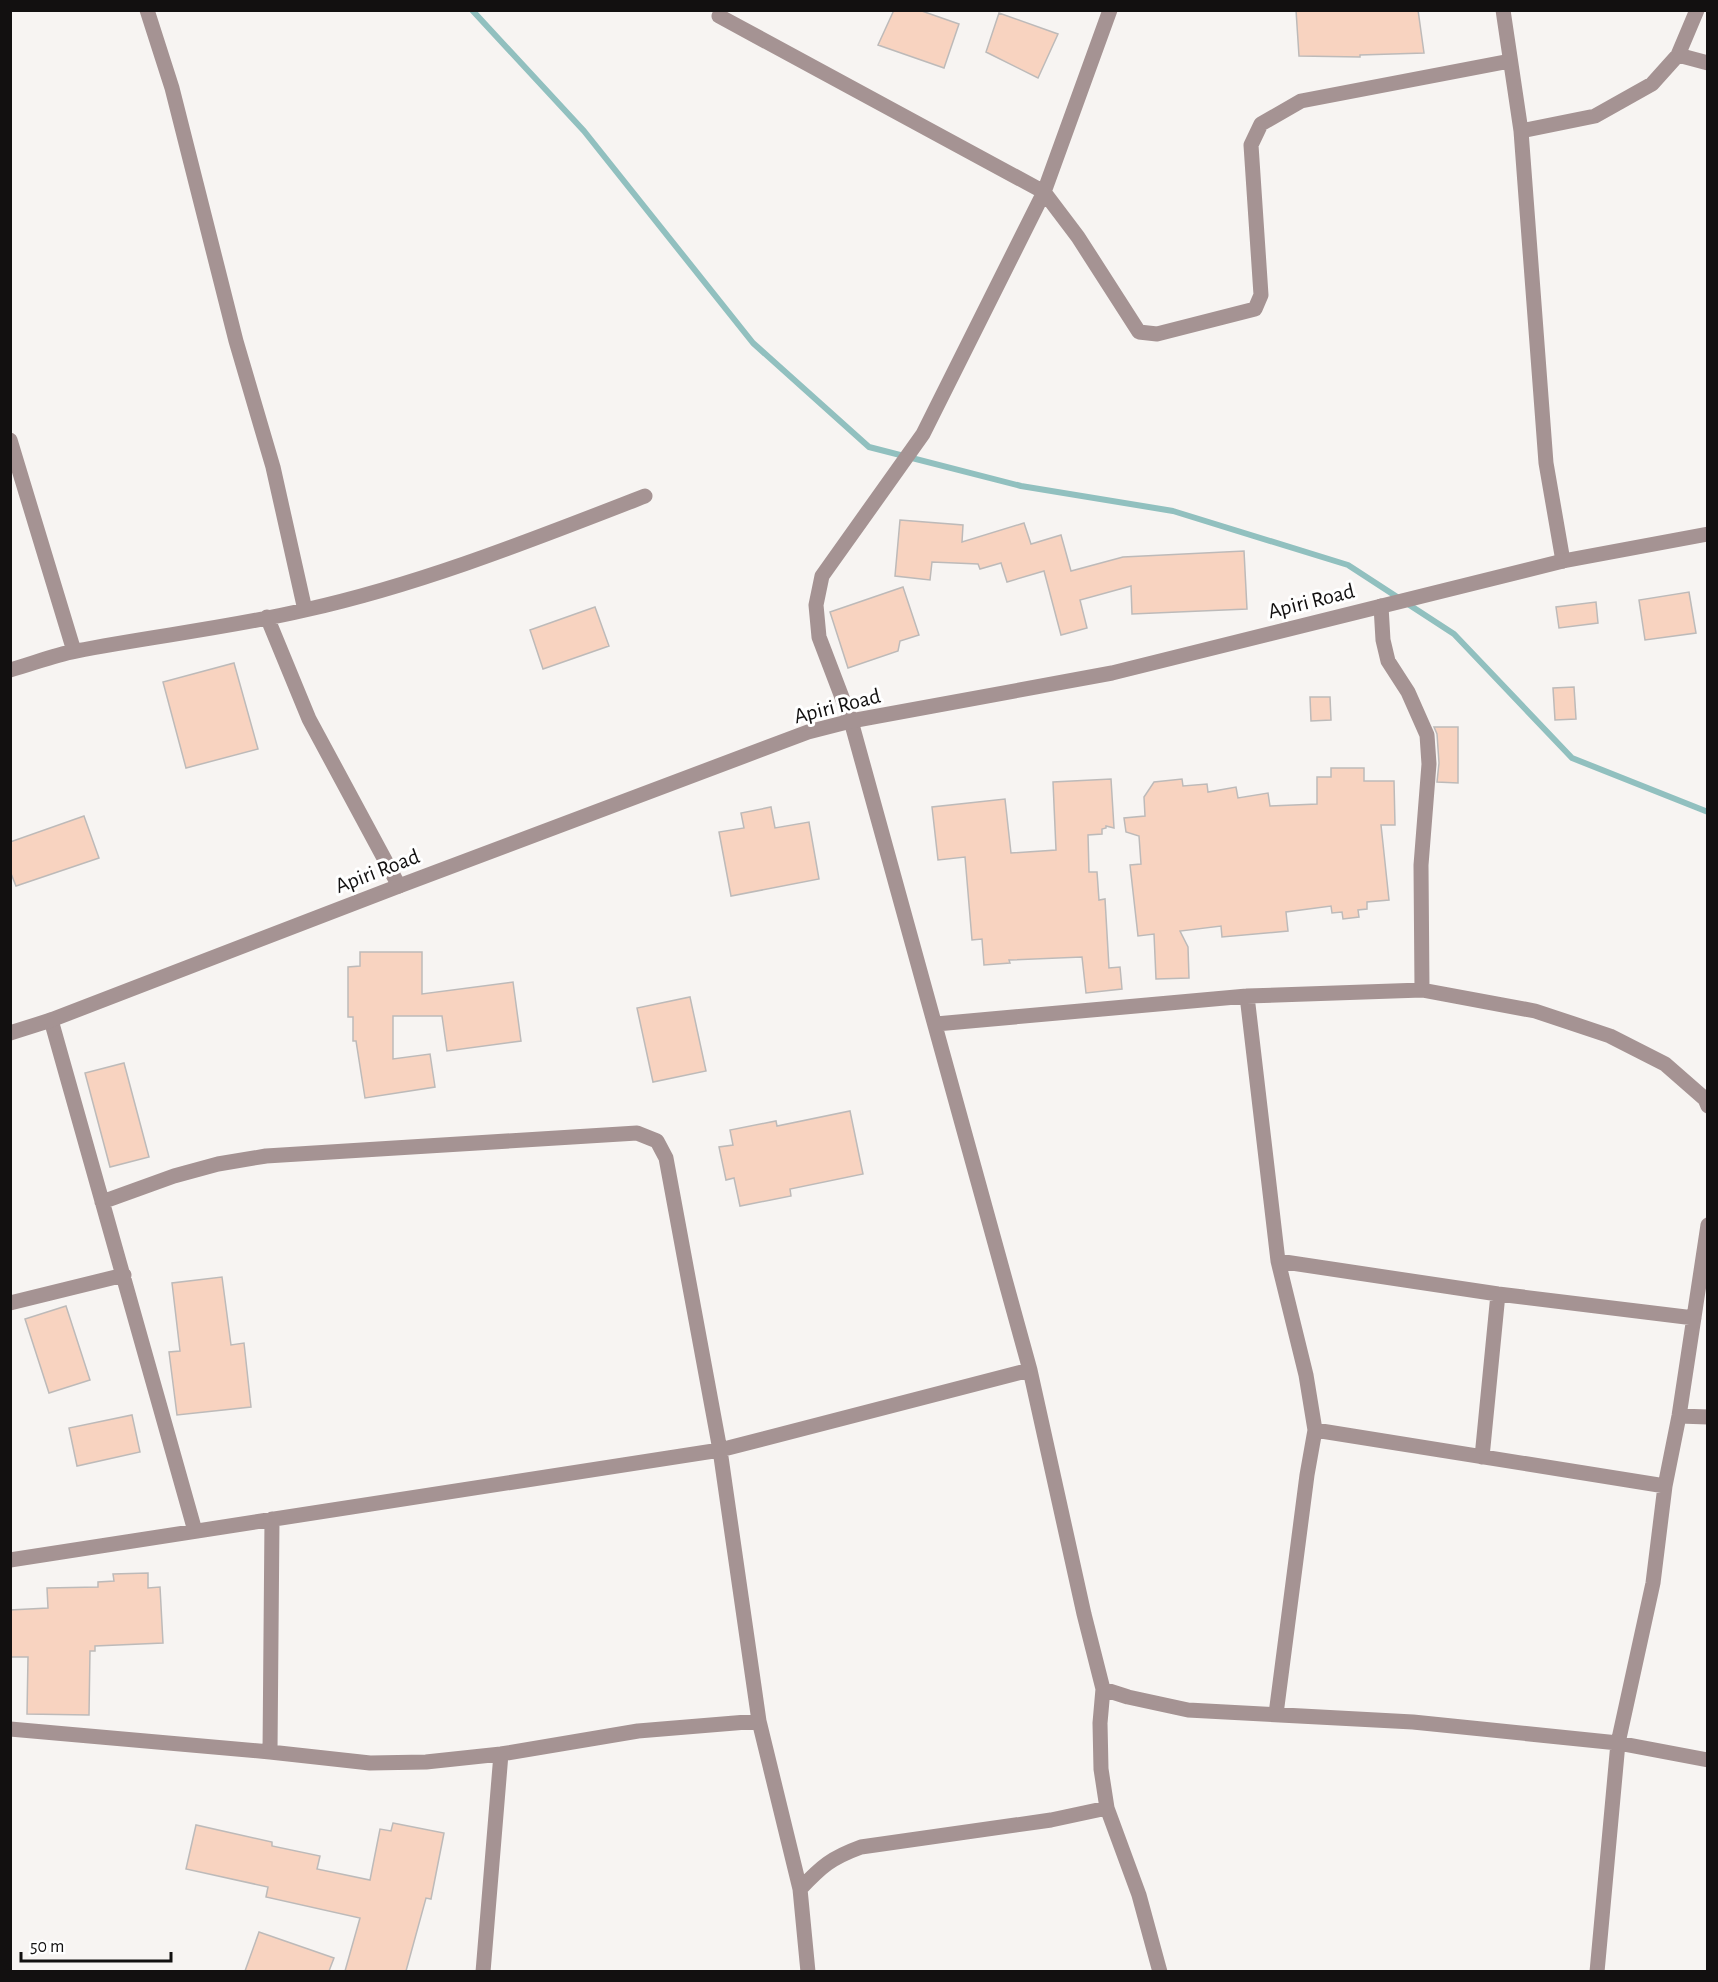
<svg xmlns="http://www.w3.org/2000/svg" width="1718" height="1982" font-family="'Alegreya Sans',sans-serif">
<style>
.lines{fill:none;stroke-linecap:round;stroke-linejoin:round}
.stream{stroke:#91c0bf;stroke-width:6}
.building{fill:#f8d3c0;stroke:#bdbab9;stroke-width:1.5}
.minor{stroke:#a59393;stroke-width:15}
.tertiary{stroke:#a59393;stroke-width:15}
.labels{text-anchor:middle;stroke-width:6;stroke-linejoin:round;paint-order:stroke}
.street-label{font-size:22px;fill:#121010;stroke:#fff}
</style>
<rect width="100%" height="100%" fill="#f7f4f2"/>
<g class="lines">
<path class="stream" d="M472,10L584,131L753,343L869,447L1021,486L1173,511L1348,565L1454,634L1572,758L1708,812"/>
</g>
<path class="building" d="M894,10H919L959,24L944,68L878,45Z
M1296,10H1418L1424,53L1360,55V57L1299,56Z
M999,13L1058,34L1038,78L986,52Z
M900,520L963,525L962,542L1024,523L1031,544L1061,535L1071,571L1123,557L1244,551L1247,609L1132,614L1131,586L1080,600L1087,628L1061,635L1044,571L1007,582L1001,563L980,569L978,564L932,562L930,580L895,576Z
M903,587L919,635L900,641L898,651L848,668L830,612Z
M1689,592L1696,633L1645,640L1639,600Z
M1596,602L1598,623L1559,628L1556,607Z
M595,607L609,646L543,669L530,630Z
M234,663L258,749L186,768L163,682Z
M1574,687L1576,719L1555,720L1553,688Z
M1310,697H1330L1331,720L1311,721Z
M1434,727H1458V783L1437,782L1439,763L1437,734Z
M1331,768H1364V781H1394L1395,825H1381L1389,900L1367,902V909L1358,910L1359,917L1343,919L1342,912L1332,913L1331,906L1286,912L1288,931L1222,937L1221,926L1180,931L1188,947L1189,978L1156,979L1154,934L1138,936L1130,865L1141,864L1139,836L1126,832L1124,818L1145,816L1144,797L1154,782L1182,779L1183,786L1207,784L1208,792L1236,787L1238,798L1268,793L1270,806L1317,804V777H1331Z
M1111,779L1114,828L1106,826V828L1102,829V834L1088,835L1089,872H1097L1099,900L1105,899L1109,968L1120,967L1122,989L1086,993L1082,957L1009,960L1010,963L984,965L982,939L972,940L965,857L938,860L932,807L1005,799L1011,853L1056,850L1053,782Z
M771,807L775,828L809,822L819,879L731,896L719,832L744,828L741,813Z
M84,816L99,858L16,886L10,871V842Z
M360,952H422V994L513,982L521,1041L447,1051L442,1016H393V1059L430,1054L435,1087L365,1098L356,1041H353V1017H348V967L360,966Z
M690,997L706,1071L653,1082L637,1008Z
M124,1063L149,1157L110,1167L85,1073Z
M850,1111L863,1174L790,1189L791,1196L740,1206L734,1178L726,1180L719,1147L733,1145L730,1130L776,1121L777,1126Z
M222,1277L231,1345L244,1343L251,1407L177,1415L169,1352L180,1351L172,1283Z
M66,1306L90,1380L49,1393L25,1319Z
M132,1415L140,1452L77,1466L69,1428Z
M148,1573V1588L160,1587L163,1643L95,1646V1651H90L89,1715L27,1714L28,1657H10V1610L48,1608L47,1588L98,1587V1582L114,1581L113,1574Z
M393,1823L444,1833L431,1899L426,1898L406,1971H345L360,1918L266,1897L268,1887L186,1869L196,1825L272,1842V1846L320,1856L317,1869L370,1880L380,1829L391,1831Z
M259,1932L334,1958L329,1971H245Z"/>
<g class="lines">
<path class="minor" d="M147,10L172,88L236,341L273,467L305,610
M1110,10L1044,192L923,434L822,576L816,605L819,637L851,721L1030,1370L1084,1614L1103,1689L1100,1723L1101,1769L1107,1808L1139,1895L1160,1972
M1503,10L1521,131L1546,463L1563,561
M719,16L1044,192L1078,237L1139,332L1157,334L1255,309L1261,295L1251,145L1261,124L1301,101L1510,61
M1678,55L1708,63
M1521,131L1595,116L1652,84L1678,55L1697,10
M10,440L74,651
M1381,606L1383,640L1388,661L1408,692L1427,735L1429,764L1421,865L1422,990
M267,617L309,719L399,886
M10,670C32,664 54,655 76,651C152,636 229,628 305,610C422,584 534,539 645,496
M1247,996L1278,1261L1306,1375L1315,1430L1307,1475L1276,1714
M51,1020L195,1531
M936,1024L1247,996L1422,990L1535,1011L1610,1036L1665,1064L1705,1099L1708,1106
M102,1202L174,1176L218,1164L266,1156L637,1133L657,1141L666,1158L720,1450L759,1721L800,1889
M1278,1261L1498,1294L1694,1318
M10,1303L124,1275
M1679,1416L1708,1417
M1315,1430L1665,1486
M1482,1457L1498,1294
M10,1560L720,1450L1030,1370
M1103,1689L1128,1697L1188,1710L1413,1722L1618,1743L1708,1760
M10,1729L270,1752L370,1763L426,1762L501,1754L638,1731L759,1721
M270,1752L272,1519
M483,1972L501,1754
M808,1972L800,1889C822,1866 831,1858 861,1847L1051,1820L1107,1808
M1597,1972L1618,1743L1653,1583L1665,1486L1679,1416L1708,1225"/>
<path class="tertiary" d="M10,1033L51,1020L399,886L808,732L851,721L1112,673L1563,561L1708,534"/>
</g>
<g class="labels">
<g class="street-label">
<text transform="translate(1311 600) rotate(-14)" y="8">Apiri Road</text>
<text transform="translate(837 705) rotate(-14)" y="8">Apiri Road</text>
<text transform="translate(377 870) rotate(-21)" y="8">Apiri Road</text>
</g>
</g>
<rect width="1718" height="1982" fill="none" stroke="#121010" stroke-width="24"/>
<path d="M21 1952v9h150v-9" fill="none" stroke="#121010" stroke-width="3"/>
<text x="30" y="1952" font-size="18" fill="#121010" stroke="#ffffff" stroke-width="4.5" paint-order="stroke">50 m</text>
</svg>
